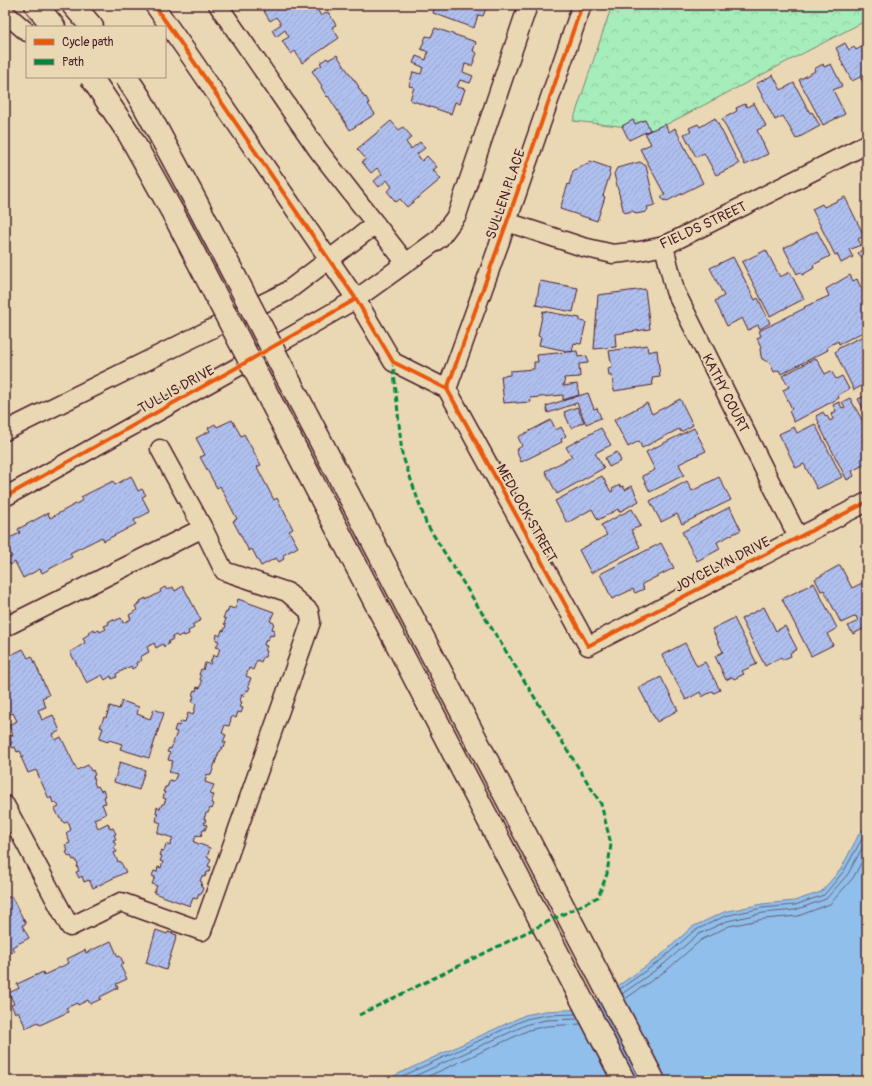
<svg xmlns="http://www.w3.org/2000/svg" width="872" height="1086" font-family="Pangolin,sans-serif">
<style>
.forest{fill:url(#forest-crowns);stroke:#788672}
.water{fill:#8fbfea;stroke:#737f9e}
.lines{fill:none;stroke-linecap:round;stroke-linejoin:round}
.shore{stroke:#665f77;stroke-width:1}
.building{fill:url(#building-hatch);stroke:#4a1f2b}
.minor-casing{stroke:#4a1f2b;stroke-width:21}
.major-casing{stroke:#4a1f2b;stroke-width:25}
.minor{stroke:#ead8b5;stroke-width:18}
.major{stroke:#ead8b5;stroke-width:22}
.major-bridge-casing{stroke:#4a1f2b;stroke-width:25;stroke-linecap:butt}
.major-bridge{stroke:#ead8b5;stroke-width:22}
.quiet{stroke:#00873e;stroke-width:3;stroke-dasharray:6 3;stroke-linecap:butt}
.cycleway-casing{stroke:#ead8b5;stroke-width:6}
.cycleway{stroke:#e8590c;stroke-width:4}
.labels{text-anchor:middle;stroke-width:4;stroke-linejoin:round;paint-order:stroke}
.street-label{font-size:14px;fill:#4a1f2b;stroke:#ead8b5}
</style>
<defs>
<pattern id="forest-crowns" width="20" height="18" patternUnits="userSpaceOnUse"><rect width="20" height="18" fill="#a5edba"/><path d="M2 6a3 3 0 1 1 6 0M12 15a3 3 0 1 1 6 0" fill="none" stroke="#90cba0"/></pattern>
<pattern id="building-hatch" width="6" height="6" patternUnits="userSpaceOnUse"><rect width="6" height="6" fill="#afc0ef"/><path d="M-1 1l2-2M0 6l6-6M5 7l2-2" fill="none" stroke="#98a5cd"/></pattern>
</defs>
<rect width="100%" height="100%" fill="#ead8b5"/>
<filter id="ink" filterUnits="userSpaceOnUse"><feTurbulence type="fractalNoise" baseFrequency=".025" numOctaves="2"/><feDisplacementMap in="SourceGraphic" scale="8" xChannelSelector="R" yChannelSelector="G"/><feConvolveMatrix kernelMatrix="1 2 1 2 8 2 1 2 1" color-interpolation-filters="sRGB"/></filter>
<g filter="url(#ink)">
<path class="forest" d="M612,5H867V20L656,130L573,121Z"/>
<path class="water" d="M867,826V1081H383L525,1015L545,1011L585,1009L659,957L692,927L724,912L762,904L794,901L821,892L841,869L859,834Z"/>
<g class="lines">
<path class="shore" d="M620,989L661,960L694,931L725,916L762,908L795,905L824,895L844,871L863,837L867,832
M622,994L664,964L697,935L727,921L763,913L795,910L826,899L848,874L867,839
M625,999L668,969L701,940L729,926L764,919L798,916L830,904L853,878L867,852
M392,1081L526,1019L546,1015L575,1014
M404,1081L528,1024L546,1020L578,1019
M418,1081L529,1030L547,1026L581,1024"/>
</g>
<path class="building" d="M266,5H324L317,9L321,16L328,12L336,25L332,27L339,38L302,63L295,51L291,54L282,41L289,37L285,30L276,37L272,30L281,24L276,17L270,21L262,8Z
M435,5H487L483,16L478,15L474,28L433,13Z
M435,28L476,42L473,51L477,53L472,66L465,64L463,72L473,76L470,83L460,80L457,87L465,89L460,104L455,102L451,114L410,100L414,87L409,86L413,72L421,74L423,67L413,63L416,56L426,60L428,52L421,49L426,36L431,37Z
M845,43L849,50L854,47L856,50L867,44V89L860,77L852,81L840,59L841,58L836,48Z
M337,55L353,79H354L359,87H358L365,98L366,97L369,103L368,104L375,114L350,130L328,96L327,97L321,87L322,86L312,71L322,65L320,63L327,58L328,60Z
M823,64L824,67L831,64L842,86L833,90L845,114L823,125L799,80L815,71L814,69Z
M773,75L781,90L794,83L810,113L812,112L820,126L796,139L783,116L775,120L756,84Z
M754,103L766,126L757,130L768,154L745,165L722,119L737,111L736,108L745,104L747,107Z
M715,118L739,164L716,175L704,153L696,157L684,134L691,131L689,128L698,124L700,127Z
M633,120L635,124L645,120L650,130L629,140L622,126Z
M391,121L399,130L403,127L412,137L406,142L411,149L420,142L425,148L417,154L422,161L427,156L437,167L433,170L441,179L407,207L400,199L396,202L387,191L392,187L387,180L379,187L374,181L382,174L377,168L371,173L362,162L366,159L357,149Z
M665,124L669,132L675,128L703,183L667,201L666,200L664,201L661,197L665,195L640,149L651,144L645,133Z
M590,161L610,168L609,173L610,174L603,196L605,197L597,221L560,209L568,184L569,185L573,171L581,166L589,164Z
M640,162L646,166L655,205L647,207L648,209L646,212L636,214L633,211L624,213L614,174L617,168Z
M845,197L864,236L858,239L861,245L849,250L853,257L841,263L837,254L835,255L812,209L822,204L824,207Z
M817,231L830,256L813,265L814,268L802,275L800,272L797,274L784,248Z
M864,248L867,250V263L858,253Z
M766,250L780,277L790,272L804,299L770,316L742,262Z
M733,257L755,300L758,298L770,323L760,329L758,325L748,330L742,318L727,326L715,301L724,296L710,268Z
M850,275L853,281L857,279L861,288L867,286V330L839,344L838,341L827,347L828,350L781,374L779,370L774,372L770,363L762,359L761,356L760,349L761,347L757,338L761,336L759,331L805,308L804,307L829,296L826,289Z
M540,281L578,288L573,312L536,305Z
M645,289L650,329L615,334L616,347L594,349L598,295Z
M543,311L580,318V321L586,322L581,344L574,343L572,352L539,345L541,337L538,336Z
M867,334V383L854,390L835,352L838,350L837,349Z
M647,345L648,352L657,350L660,377L652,378L653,385L614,391L612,376H609L608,368L612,367L609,351Z
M577,351L578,357L587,356L588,363L579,364L580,377L564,378L565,384H563V386L577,384L579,395L563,400V395L530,398L531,402L516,403V402L504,403L501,376L510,375V371L534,369V362H538L537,355Z
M816,358L825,374L831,371L836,379L842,376L849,389L838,395L839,398L794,422L789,411L792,409L783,390L789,387L782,376Z
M588,393L594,409L597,408L601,418L586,424L577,403L548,413L546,406Z
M865,396L866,398H867V416L858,399Z
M850,398L867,429V463L852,471L854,476L847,480L818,423L819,422L816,416L823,412L826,417L827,416L830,421L833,419L831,414L836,411L833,405L839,402L842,408L845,407L842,402Z
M680,399L693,425L681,432L679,429L642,448L639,441L628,447L614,420L647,403L652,414Z
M577,407L584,422L571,428L564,412Z
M232,420L241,436L244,434L261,465L257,467L274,500L277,498L293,529L289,531L298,547L283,555L284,559L279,562L276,558L261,566L252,549L249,551L233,521L237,519L220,486L217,488L200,457L205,455L196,438L210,431L208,428L215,424L217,427Z
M551,420L556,430L561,427L566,436L561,439L562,442L521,462L516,450L522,446L518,437Z
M815,424L842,477L817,489L804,464L796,468L779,434L794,427L797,433Z
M601,428L611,445L595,453L604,468L557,494L545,471L572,457L566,447Z
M694,428L706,451L679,464L684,475L650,492L642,476L655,470L646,452Z
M617,452L621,461L609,467L605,458Z
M131,476L138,491L142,489L146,495L142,497L150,512L134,520L136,524L104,541L102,537L70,553L72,557L42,573L40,569L23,578L15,562L10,565L7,559L12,557L5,544V540L20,533L18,529L48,513L50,518L83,500L81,497L113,481L115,485Z
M602,476L611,492L613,491L612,489L620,485L621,487L623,486L625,490L632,486L639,501L619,512L618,509L598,520L592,509L567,523L555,501Z
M719,477L731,500L682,524L677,514L661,522L650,501L687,481L692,491Z
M730,507L741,530L717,542L720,549L697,561L682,532Z
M632,509L641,526L631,530L640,547L591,573L579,550L607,535L601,525Z
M661,543L674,568L642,584L644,589L635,593L633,589L612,599L600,574Z
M840,565L852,588L862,583L867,593V627L853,634L848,626L858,621L856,616L841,623L824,590L821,591L815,579Z
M814,583L837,628L827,634L833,645L811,656L782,599Z
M183,586L201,620L192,625L194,628L188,631L189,634L184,636L183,634L178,637L176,635L172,637L173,639L168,642L169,644L164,647L163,644L156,648L154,643L147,647L149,652L140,657L142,660L136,663L137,666L132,669L131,666L116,674L117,677L112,679L111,676L105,680L102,675L87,683L70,652L85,643L83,638L89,634L88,632L94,629L95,632L99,630L100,632L106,629L104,626L109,624L108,622L113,619L114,621L121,618L123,623L131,619L129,615L137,610L135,606L141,602L140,601L146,598V600L161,592L160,590L165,587L167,590L173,587L175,591Z
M238,599L274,612L270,621L274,623L272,629L275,630L273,636L270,635L268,640L266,639L264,645L267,646L265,650L267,651L265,657H263L261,662L257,660L253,670L249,668L246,676L251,678L248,686L250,687L248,691L246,690L244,696L242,694L240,701L242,702L240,707L243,708L241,713L238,712L236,718L232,716L229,726L225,725L222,733L226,735L223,742H226L224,748L222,747L220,752H219L211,775L207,774L205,782L214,785L210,794L214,795L211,803L214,804L212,809L210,808L208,813H206L204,819L206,820L204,824L207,825L205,830H203L201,836L196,835L194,842L210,848L207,857L211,859L208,866L211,867L209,872H207L205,877L202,876L200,881L202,882L201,887L203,888L201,894L199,893L197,899L193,898L190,906L154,893L157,886L152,884L155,877L152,876L154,871L157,872L158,867L161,868L163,862L160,861L162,856L159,855L161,850L164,851L166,844L170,846L173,838L157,833L161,823L156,821L158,813H156L157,807L160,809L162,804H164L166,799L163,798L165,792H163L165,787H167L170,780L174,781L177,774L169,772L173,761L168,760L170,753L167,752L169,748L171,749L177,732L174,731L176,725L179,726L181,721L185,722L188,713L193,715L196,704L192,702L194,696L192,695L194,690L196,691L197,687L200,688L202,681L200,680L201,676L199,675L201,669L203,670L205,663L210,664L213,655L217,657L220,648L216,647L219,641L216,640L217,634L220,636L222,630L224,631L226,625L224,624L226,619L223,618L226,612L227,613L229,607L235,609Z
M764,607L776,631L785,626L797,649L790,653L791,656L782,660L781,657L765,666L741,619Z
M734,618L757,664L742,671L744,674L734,679L732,677L726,680L715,656L723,652L712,629Z
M685,643L697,666L705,662L720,690L714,693L713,691L702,697L700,692L686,700L662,655Z
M23,649L28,658L32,656L49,695L42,698L46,707L38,710L42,720L53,715L60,731L53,734L55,740L61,737L77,770L88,765L91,771L93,770L95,775L93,776L95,781L94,782L96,787L98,786L101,791L103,790L106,796L104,797L106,803L102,804L106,814L94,819L98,828L108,823L110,829L113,828L116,834L114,835L116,839L113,840L116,845L114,847L117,852L114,853L118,862L120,861L126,872L93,888L89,880L84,882L82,876L79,878L76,872L79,871L77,866L78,865L75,859L73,860L71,856L69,857L66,852L68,851L65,845L70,843L66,833L71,830L68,822L64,823L61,818L60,819L55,809L59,807L56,802L53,803L51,797L49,799L36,770L28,773L21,757H23L20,751L17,752L15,747L12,748L10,743H12L9,736L13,735L9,725L17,721L13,713L8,715L5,709V658Z
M661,677L678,710L657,722L639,688Z
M122,701L139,707L137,714L150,719L154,709L164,713L149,758L120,749L122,744L109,740L108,742L99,739L103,728L100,727L104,717L106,718L110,706L119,709Z
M120,762L145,770L139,790L114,782Z
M5,893L8,898L11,896L26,924L22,925L29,938L12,947L14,951L7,955L5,950Z
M156,930L167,934L168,932L177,935L166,970L146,963Z
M111,941L118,957L120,956L124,964L120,965L127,979L116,984L118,988L100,997L101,999L90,1004L88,1000L78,1005L77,1003L66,1008L68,1012L40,1025L38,1022L26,1028L18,1011L15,1013L11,1005L14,1004L9,993L19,988L17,984L43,972L44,975L69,963L67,959L85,950L86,953Z"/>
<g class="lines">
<defs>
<path id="minor" d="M154,5L192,59L356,299L393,362L447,389
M218,5L318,150L406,263L440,238L457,215L528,5
M5,13L27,32
M507,222L583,247L613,254L640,251L664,246L867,144
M664,246L675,291L798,537
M447,389L588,646L867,502
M447,389L507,222L582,5
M5,431L286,292L376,224
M5,497L236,368L356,299L406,263
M5,627L203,528
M5,805L70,927L121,902L202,931L311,622L309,611L287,592L224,571L203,528L160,449"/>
<path id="major" d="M36,5L54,27
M73,5L92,27"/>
</defs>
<use href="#minor" class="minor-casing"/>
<use href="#major" class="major-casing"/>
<use href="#minor" class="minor"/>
<use href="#major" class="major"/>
<defs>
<path id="major-bridge" d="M91,77L129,134L173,213L624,1081
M126,77L140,98L194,198L654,1081"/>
</defs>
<use href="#major-bridge" class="major-bridge-casing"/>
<use href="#major-bridge" class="major-bridge"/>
<path class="quiet" d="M359,1015L598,897L607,874L611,844L601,804L426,523L402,454L393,362"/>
<defs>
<path id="cycleway" d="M154,5L192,59L356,299L393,362L447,389
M447,389L588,646L867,502
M447,389L507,222L582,5
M5,497L236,368L356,299"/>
</defs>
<use href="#cycleway" class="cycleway-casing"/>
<use href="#cycleway" class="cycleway"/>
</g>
</g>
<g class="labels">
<g class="street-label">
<text transform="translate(505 194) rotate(-71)" y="5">SULLEN PLACE</text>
<text transform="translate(703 225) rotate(-25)" y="5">FIELDS STREET</text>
<text transform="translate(176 389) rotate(-29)" y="5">TULLIS DRIVE</text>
<text transform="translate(726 393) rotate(63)" y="5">KATHY COURT</text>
<text transform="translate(527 513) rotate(61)" y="5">MEDLOCK STREET</text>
<text transform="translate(722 564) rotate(-27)" y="5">JOYCELYN DRIVE</text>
</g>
</g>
<rect width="872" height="1086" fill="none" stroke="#ead8b5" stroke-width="20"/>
<rect x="10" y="10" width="852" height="1066" fill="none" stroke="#4a1f2b" stroke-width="1.5" filter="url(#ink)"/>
<rect x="26" y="26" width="140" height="52" fill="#ead8b5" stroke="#aa8e7e"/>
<rect x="34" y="39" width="20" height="6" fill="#e8590c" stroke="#aa8e7e"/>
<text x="62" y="46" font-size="12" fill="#4a1f2b">Cycle path</text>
<rect x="34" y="59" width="20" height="6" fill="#00873e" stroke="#aa8e7e"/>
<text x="62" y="66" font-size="12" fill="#4a1f2b">Path</text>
</svg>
